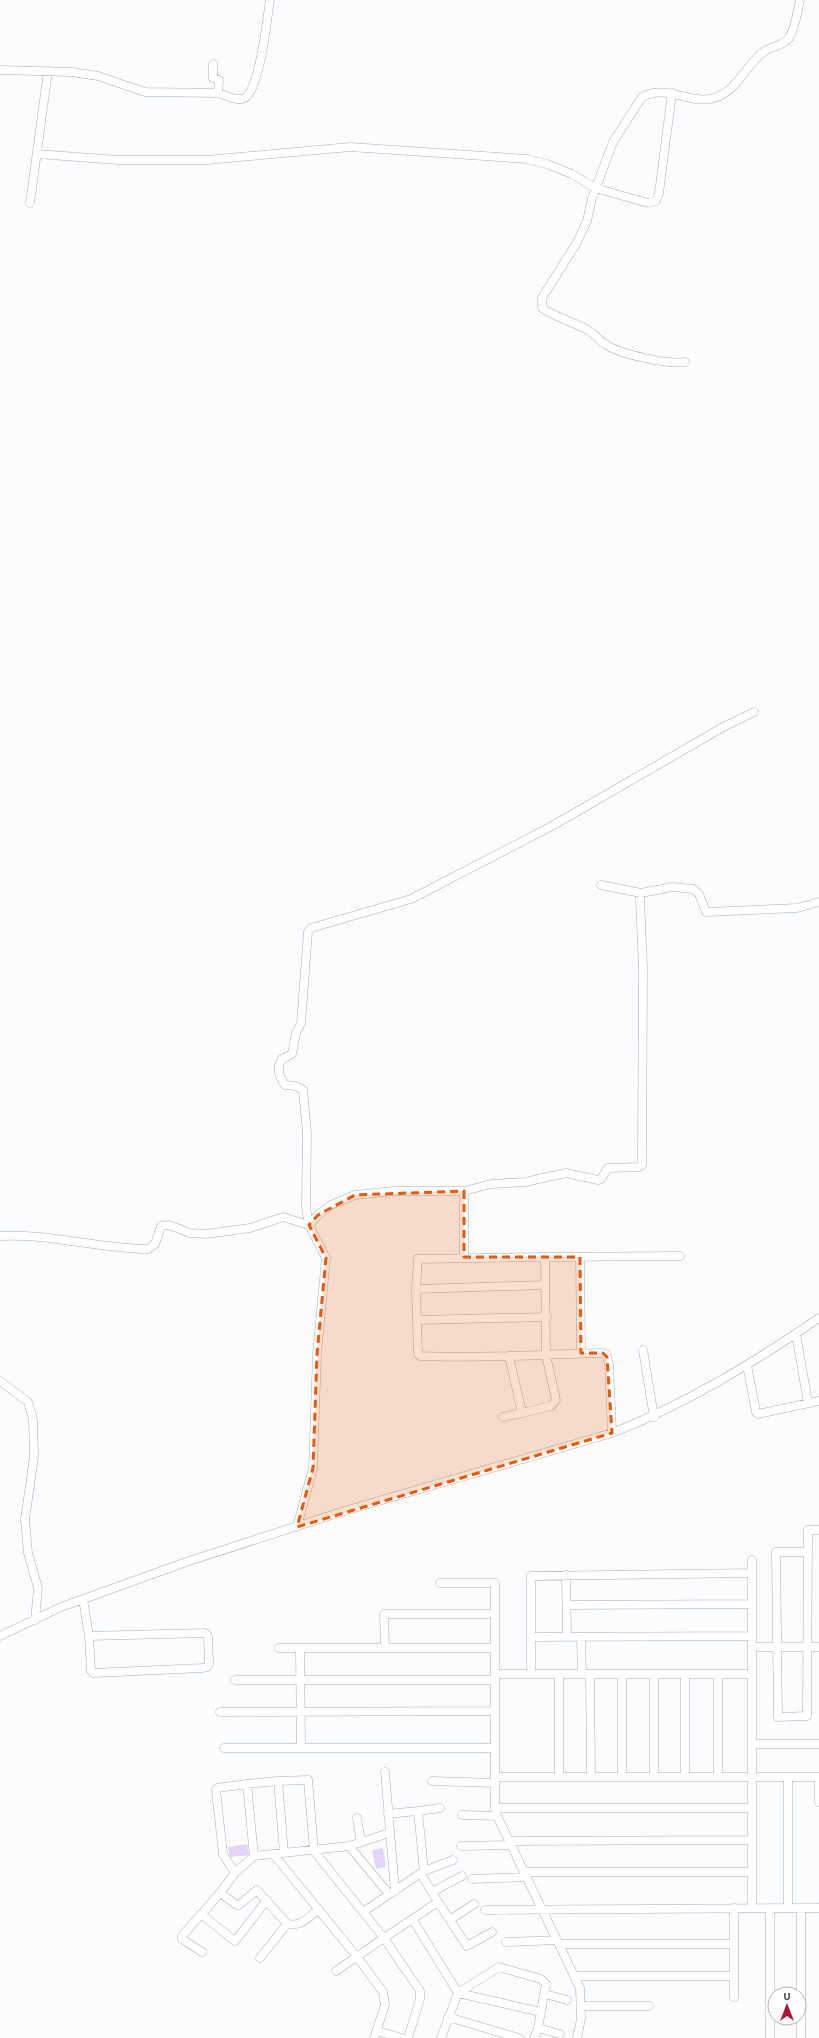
<svg xmlns="http://www.w3.org/2000/svg" width="819" height="2038" font-family="'Alegreya Sans',sans-serif">
<style>
.green{fill:#e5d4f7}
.lines{fill:none;stroke-linecap:round;stroke-linejoin:round}
.minor-casing{stroke:#a8adb5;stroke-width:9}
.minor{stroke:#fff;stroke-width:8}
.marked{fill:#e8590c;fill-opacity:0.2;stroke:#e8590c;stroke-width:3;stroke-dasharray:8 5;stroke-linejoin:round}
</style>
<rect width="100%" height="100%" fill="#fbfcfd"/>
<path class="green" d="M247,1844L249,1855L230,1857L228,1847Z
M383,1848L386,1867L376,1869L372,1850Z"/>
<g class="lines">
<defs>
<path id="minor" d="M213,64V78L219,80L218,93
M0,70L71,72L98,76L145,92L218,93C225,95 237,102 245,98C260,88 267,19 270,0
M37,154L118,160H207L350,147L527,159L547,164L572,174L595,188L648,203L656,201L659,193L672,93
M30,203L48,71
M685,362C668,365 619,354 605,344C598,340 593,332 586,329C571,321 555,317 542,308V298L576,244L587,221L592,198L613,142L642,97C663,84 688,103 710,99C737,94 746,63 765,51C773,46 783,46 789,38C796,27 797,12 800,0
M601,885L641,893L672,887L693,889L699,894L706,912L797,908L819,902
M464,1191V1257
M309,1225L318,1215L331,1205L355,1195L394,1191H464L491,1184L525,1182L566,1173L598,1180L601,1179L608,1168L639,1167L642,1165L643,968L640,899L641,893
M0,1236C47,1233 100,1249 148,1249L155,1244L161,1226L169,1225L190,1233L206,1234L250,1228L283,1217L309,1225
M545,1257L680,1256
M580,1257L581,1353
M416,1289L545,1285
M417,1320L547,1317
M796,1334L808,1403
M643,1350L654,1417
M747,1365L756,1412L758,1414L819,1401
M0,1381L28,1402L33,1419L34,1457L25,1519L28,1553L38,1588L35,1620
M522,1413L551,1406L556,1400L546,1355L545,1257L418,1259L416,1289L418,1354L420,1356C481,1359 542,1354 603,1353L606,1354L609,1364L612,1433
M503,1417L522,1413L509,1356
M297,1527L313,1468L317,1354L326,1258L309,1225L306,1207L307,1133L303,1090L296,1086L285,1085C279,1077 276,1068 282,1059L292,1054L296,1033L301,1023L308,932L311,928L411,899L552,826L725,726L754,712
M808,1552H776L778,1717L807,1716L808,1530H819
M752,1560V1908
M566,1575L567,1637
M440,1583H495V1808L497,1816L580,1988L581,2019L577,2038
M83,1599L89,1636L91,1670L93,1673L202,1668L207,1667L209,1664L208,1636L205,1633L89,1636
M567,1605L752,1604
M0,1636L61,1607L189,1561L341,1512L612,1433C686,1404 753,1363 819,1318
M532,1637L752,1636
M581,1637L582,1674
M752,1647H819
M279,1648H495
M300,1648L301,1748
M385,1648L384,1614H495
M495,1674H752
M531,1674V1576L752,1573
M559,1674V1777
M590,1674L591,1777
M622,1674V1777
M654,1674V1777
M685,1674V1777
M718,1674V1777
M235,1680H495
M220,1712L495,1711
M752,1744H819
M224,1748H495
M385,1772L395,1891
M495,1777H819V1802
M788,1777V1908
M278,1781L308,1780L314,1851L363,1912
M432,1781L495,1783
M247,1784L278,1781L284,1853
M495,1808H752
M418,1811L440,1808
M462,1815L497,1816
M357,1818L361,1842
M509,1841L752,1840
M349,1846L389,1894
M461,1846L511,1845
M274,1855L357,1957L383,1992L385,2005L374,2038
M424,1871L453,1860
M524,1872H752
M235,1873L223,1854L216,1790L217,1788L247,1784L254,1856
M472,1879L526,1877
M432,1892L462,1876
M220,1893L237,1905H239L257,1890L287,1924C300,1927 308,1918 318,1910
M438,1902L467,1946L492,1932
M770,1908V2038
M801,1908V2038
M485,1910L819,1908
M201,1914L235,1941L267,1900
M413,1920L458,1993L541,2012
M450,1920L474,1904
M506,1942L557,1940
M559,1944H734V1908
M734,1944V1997
M202,1952L182,1939V1936L220,1893L235,1873L254,1856L349,1846L389,1833
M260,1958L287,1924
M336,1971L384,1938L363,1912L424,1871L418,1811L388,1814
M574,1976H734
M545,1994L567,2000
M581,2006H649
M448,2017L519,2038
M538,2028L560,2034
M377,2031L402,2038
M408,2038L420,1999V1991L384,1938L438,1902L421,1874
M441,2038L458,1993L499,1967L541,1979L546,1984L538,2028L534,2038"/>
</defs>
<use href="#minor" class="minor-casing"/>
<use href="#minor" class="minor"/>
</g>
<path class="marked" d="M464,1191V1257H580L581,1353H603L607,1357L612,1433L297,1527L313,1468L317,1354L326,1258L309,1225L318,1215L355,1195Z"/>
<g transform="translate(787 2006)"><circle r="19" fill="#ffffff" stroke="#b1b1b3"/>
<path d="M0-3L7 15L0 10L-7 15Z" fill="#aa1436"/>
<text y="-6" font-size="11" font-weight="bold" text-anchor="middle" fill="#3b3d41">U</text>
</g>
</svg>
